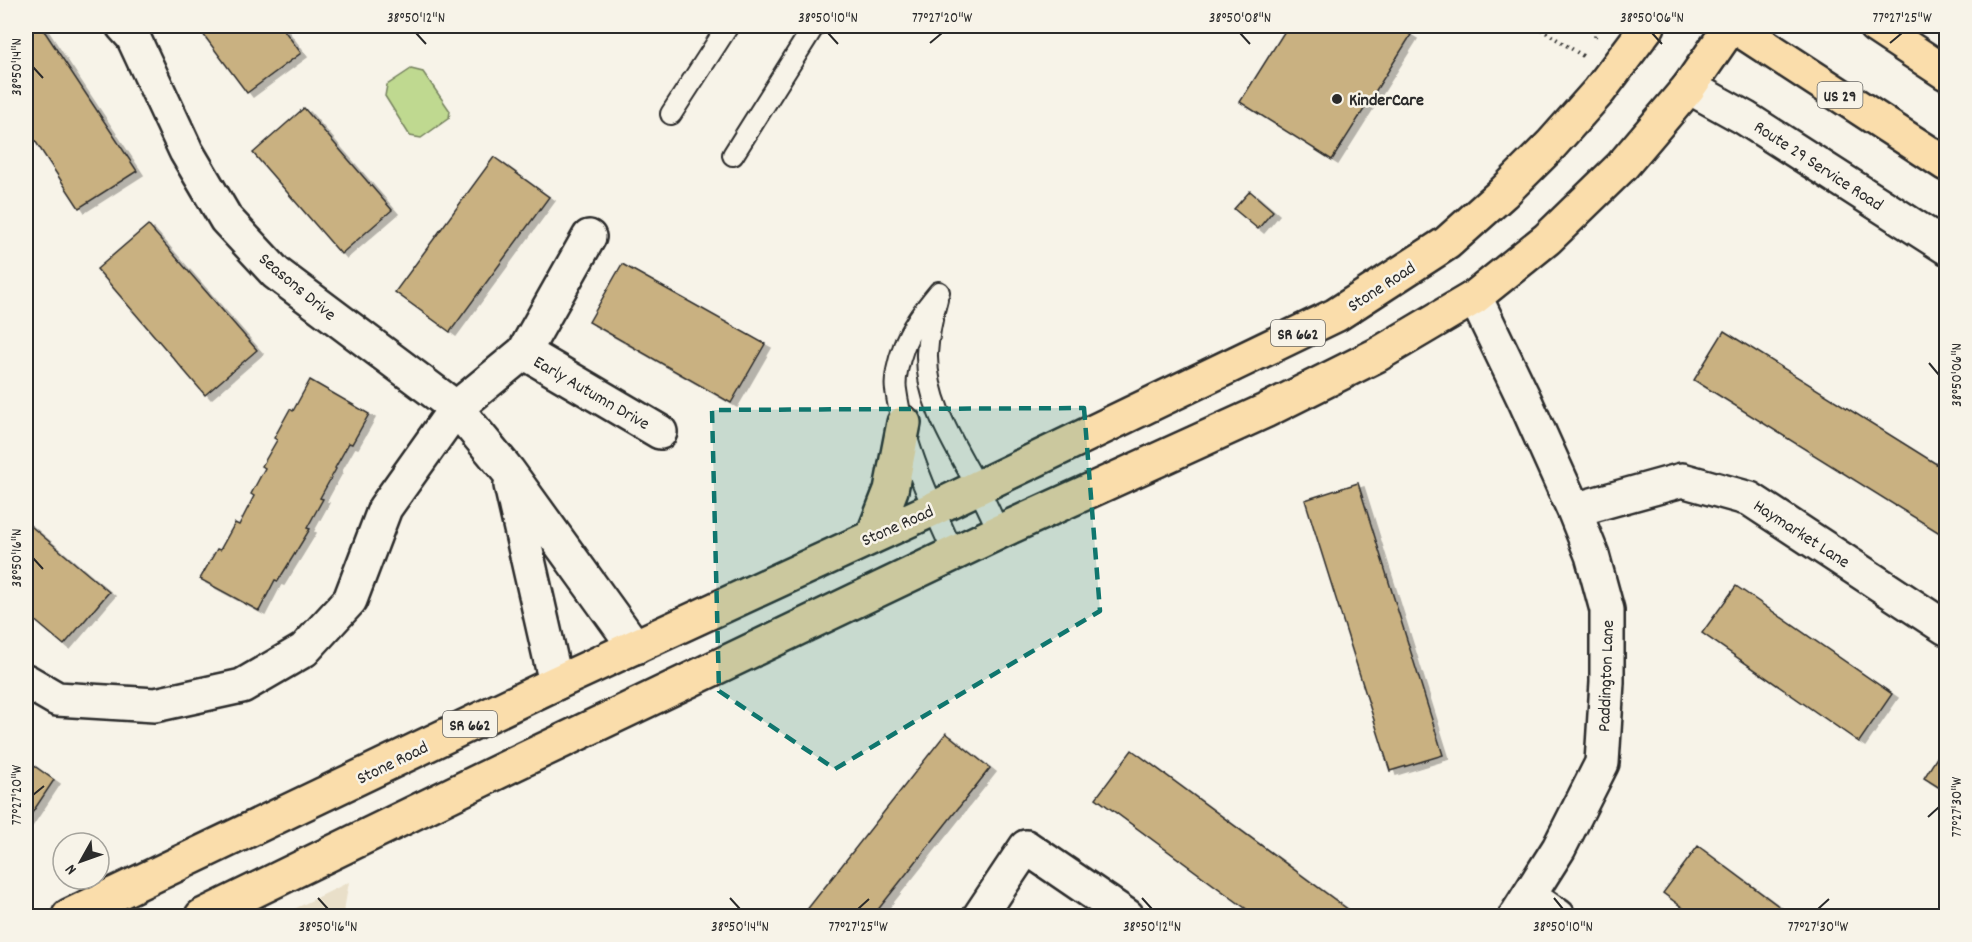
<svg xmlns="http://www.w3.org/2000/svg" width="1972" height="942" font-family="Dekko,sans-serif">
<style>
.built{fill:#e9dfc9}
.green{fill:#bfd990;stroke:#75825e;stroke-width:1.5}
.building{fill:#c9b181;stroke:#2b2b2b;stroke-width:1.5;filter:url(#shadow)}
.lines{fill:none;stroke-linecap:round;stroke-linejoin:round}
.service-casing{stroke:#2b2b2b;stroke-width:24}
.minor-casing{stroke:#2b2b2b;stroke-width:38}
.primary-casing{stroke:#2b2b2b;stroke-width:38}
.path{stroke:#2b2b2b;stroke-width:4;stroke-dasharray:1.5 4.5;stroke-linecap:butt}
.service{stroke:#f7f3e8;stroke-width:20}
.minor{stroke:#f7f3e8;stroke-width:33}
.primary{stroke:#faddab;stroke-width:33}
.marked{fill:#0f766e;fill-opacity:0.2;stroke:#0f766e;stroke-width:4.5;stroke-dasharray:12 8;stroke-linejoin:round}
.ticks{fill:none;stroke:#2b2b2b;stroke-width:2}
.poi-dot{fill:#2b2b2b;stroke:#f7f3e8;stroke-width:2}
.labels{text-anchor:middle;stroke-width:5;stroke-linejoin:round;paint-order:stroke}
.shield{fill:#f7f3e8;stroke:#686764;stroke-width:1.5}
.shield-label{font-size:16px;font-weight:bold;fill:#2b2b2b}
.poi-label{font-size:18px;font-weight:bold;fill:#2b2b2b;stroke:#f7f3e8;text-anchor:start}
.street-label{font-size:18px;fill:#2b2b2b;stroke:#f7f3e8}
.neatline{fill:none;stroke:#2b2b2b;stroke-width:2}
.ticks-label{font-size:15px;text-anchor:middle;fill:#2b2b2b}
</style>
<defs>
<filter id="shadow"><feDropShadow dx="6" dy="4" stdDeviation="0" flood-color="#0004"/></filter>
</defs>
<rect width="100%" height="100%" fill="#f7f3e8"/>
<filter id="ink" filterUnits="userSpaceOnUse"><feTurbulence type="fractalNoise" baseFrequency=".0167" numOctaves="2"/><feDisplacementMap in="SourceGraphic" scale="12" xChannelSelector="R" yChannelSelector="G"/><feConvolveMatrix kernelMatrix="1 2 1 2 8 2 1 2 1" color-interpolation-filters="sRGB"/></filter>
<g filter="url(#ink)">
<path class="built" d="M349,882L343,916H280Z"/>
<path class="green" d="M411,69L423,72L450,111L449,118L421,138L410,136L385,96L387,85Z"/>
<path class="building" d="M26,26H41L137,171L79,208L26,127Z
M197,26H281L301,53L247,93Z
M1288,26H1396L1411,35L1332,160L1240,102Z
M304,108L392,210L341,254L253,153Z
M494,157L549,197L450,332L395,292Z
M1250,191L1273,211L1258,229L1234,209Z
M148,225L257,350L205,395L97,269Z
M622,264L765,344L731,403L589,322Z
M1724,331L1946,470V537L1694,380Z
M310,380L369,414L352,444L349,443L335,468L336,469L320,498L323,499L307,528L310,529L278,581L275,580L259,611L200,579L217,549L220,550L235,523L239,525L254,496L251,494L265,468L262,466L277,440L274,438L290,409L293,411Z
M1358,483L1443,755L1390,771L1305,500Z
M26,522L109,592L64,645L26,613Z
M1736,586L1892,694L1859,742L1702,633Z
M946,733L990,768L873,916H802Z
M1946,743V792L1924,778Z
M1132,750L1357,916H1256L1096,798Z
M26,760L54,780L26,822Z
M1698,846L1792,916H1694L1663,893Z"/>
<g class="lines">
<defs>
<path id="service" d="M671,114L728,26
M733,155L814,26
M939,292C925,309 910,328 903,349C899,360 894,379 896,390C903,443 932,506 954,554
M937,299C932,317 928,335 927,354C926,403 955,445 977,486C985,501 992,517 999,532"/>
<path id="minor" d="M123,26L133,37L186,151L226,219L276,273L456,408L508,471L635,647
M1689,87L1745,118L1946,247
M1475,297L1525,401L1574,510L1592,555L1607,610V682L1602,763L1559,848L1516,916
M524,352L589,237
M511,485L556,683
M1574,510L1682,480L1750,499L1946,628
M26,681L57,699L155,705L242,686L304,650L350,600L385,508L456,408L524,352L660,432
M1529,896L1558,916
M980,916L1026,847L1127,916"/>
<path id="primary" d="M1734,26L1946,164
M1875,26L1946,73
M873,536L891,490L904,423
M69,916L556,683L933,509L1336,315L1447,243L1503,193L1551,145L1599,91L1648,26
M202,916L512,765L999,532L1265,411L1377,355L1475,297L1547,239L1622,166L1689,87L1731,26"/>
</defs>
<use href="#service" class="service-casing"/>
<use href="#minor" class="minor-casing"/>
<use href="#primary" class="primary-casing"/>
<path class="path" d="M1536,26L1583,56
M1595,37L1597,26"/>
<use href="#service" class="service"/>
<use href="#minor" class="minor"/>
<use href="#primary" class="primary"/>
</g>
</g>
<path class="marked" d="M1084,408L1100,611L835,769L719,691L712,410Z"/>
<path class="ticks" d="M416,33L426,44M828,33L838,44M1240,33L1250,44M1652,33L1662,44M930,43L942,33M1890,43L1902,33M33,67L43,78M1929,363L1939,375M33,558L43,569M33,795L44,786M1928,817L1939,807M318,898L328,909M730,898L740,909M1142,898L1152,909M1554,898L1563,909M858,909L869,899M1818,909L1829,899"/>
<circle class="poi-dot" cx="1337" cy="99" r="6"/>
<g class="labels">
<g class="shield">
<rect x="1817.5" y="82" width="45" height="26" rx="4.5"/>
<rect x="1271" y="320" width="54" height="26" rx="4.5"/>
<rect x="443" y="711" width="54" height="26" rx="4.5"/>
</g>
<g class="shield-label">
<text x="1840" y="101">US 29</text>
<text x="1298" y="339">SR 662</text>
<text x="470" y="730">SR 662</text>
</g>
<g class="poi-label">
<text x="1349" y="105">KinderCare</text>
</g>
<g class="street-label">
<text transform="translate(1819 165) rotate(33)" y="6">Route 29 Service Road</text>
<text transform="translate(298 286) rotate(40)" y="6">Seasons Drive</text>
<text transform="translate(1381 286) rotate(-33)" y="6">Stone Road</text>
<text transform="translate(592 392) rotate(30)" y="6">Early Autumn Drive</text>
<text transform="translate(897 525) rotate(-24)" y="6">Stone Road</text>
<text transform="translate(1802 533) rotate(33)" y="6">Haymarket Lane</text>
<text transform="translate(1605 676) rotate(-88)" y="6">Paddington Lane</text>
<text transform="translate(392 762) rotate(-26)" y="6">Stone Road</text>
</g>
</g>
<rect width="1972" height="942" fill="none" stroke="#f7f3e8" stroke-width="66"/>
<g transform="translate(81 861) rotate(230)"><circle r="28" fill="#f7f3e8" stroke="#a5a39c" stroke-width="1.5"/>
<path d="M0-4.5L10 22L0 15L-10 22Z" fill="#2b2b2b"/>
<text y="-9" font-size="16" font-weight="bold" text-anchor="middle" fill="#2b2b2b">N</text>
</g>
<rect x="33" y="33" width="1906" height="876" class="neatline"/>
<g class="ticks-label">
<text x="416" y="22">38°50'12"N</text>
<text x="828" y="22">38°50'10"N</text>
<text x="942" y="22">77°27'20"W</text>
<text x="1240" y="22">38°50'08"N</text>
<text x="1652" y="22">38°50'06"N</text>
<text x="1902" y="22">77°27'25"W</text>
<text transform="translate(16 67) rotate(-90)" y="5">38°50'14"N</text>
<text transform="translate(1956 375) rotate(-90)" y="5">38°50'06"N</text>
<text transform="translate(16 558) rotate(-90)" y="5">38°50'16"N</text>
<text transform="translate(16 795) rotate(-90)" y="5">77°27'20"W</text>
<text transform="translate(1956 807) rotate(-90)" y="5">77°27'30"W</text>
<text x="328" y="931">38°50'16"N</text>
<text x="740" y="931">38°50'14"N</text>
<text x="858" y="931">77°27'25"W</text>
<text x="1152" y="931">38°50'12"N</text>
<text x="1563" y="931">38°50'10"N</text>
<text x="1818" y="931">77°27'30"W</text>
</g>
</svg>
